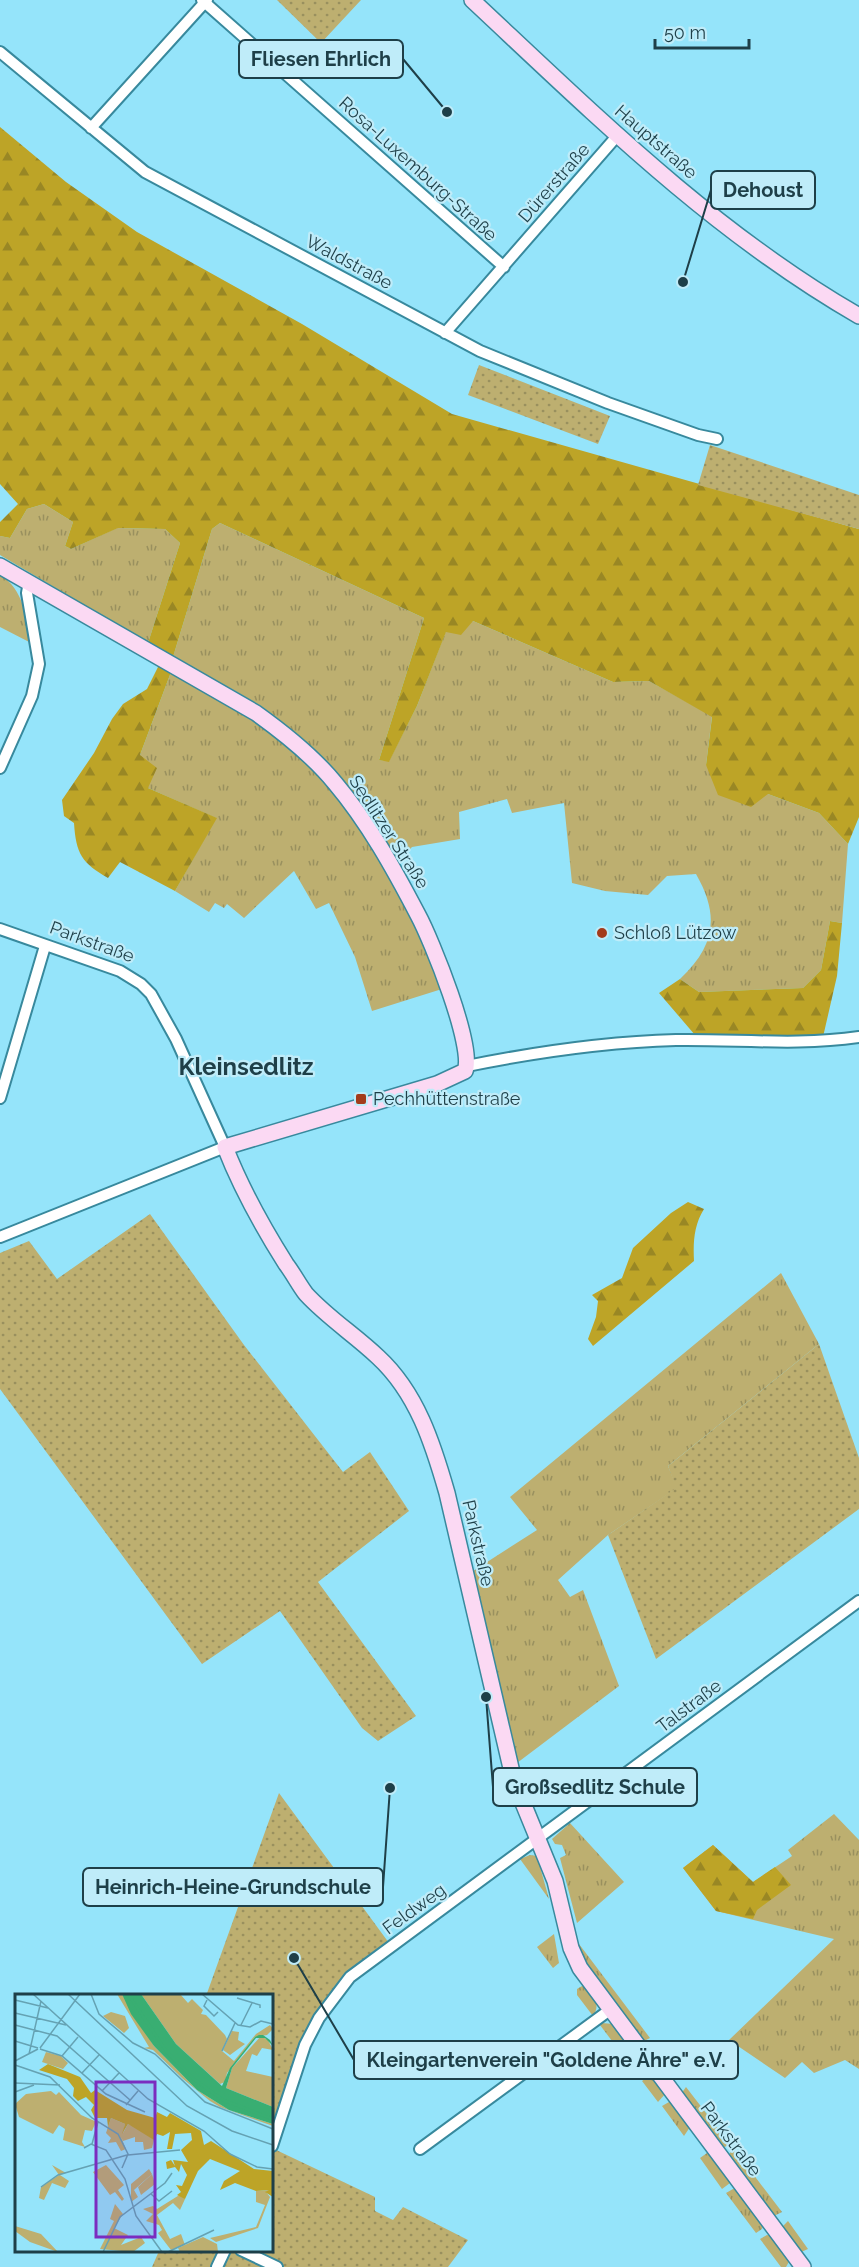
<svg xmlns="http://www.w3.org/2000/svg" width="859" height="2267" font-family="Raleway,sans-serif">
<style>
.grass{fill:url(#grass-tufts)}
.forest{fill:url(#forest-firs)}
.garden{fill:url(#garden-dots)}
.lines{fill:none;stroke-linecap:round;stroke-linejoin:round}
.street-casing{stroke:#38899d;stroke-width:14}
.secondary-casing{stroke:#38899d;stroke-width:18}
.street{stroke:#fff;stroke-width:10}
.secondary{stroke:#fbd9f3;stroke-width:15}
.poi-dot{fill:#a33b1b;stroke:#bfecf9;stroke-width:2}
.labels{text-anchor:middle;stroke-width:4.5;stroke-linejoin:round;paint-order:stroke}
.street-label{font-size:18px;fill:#1e3f48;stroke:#bfecf9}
.poi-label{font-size:18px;fill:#1e3f48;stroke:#bfecf9;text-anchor:start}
.district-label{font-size:24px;font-weight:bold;fill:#1e3f48;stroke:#bfecf9}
.inset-river{fill:none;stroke:#39ae72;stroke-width:3}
.inset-road{fill:none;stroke:#65a2b3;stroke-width:1.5}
.view{fill:#7b2cbf;fill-opacity:0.15;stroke:#7b2cbf;stroke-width:3}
.inset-edge{fill:none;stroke:#1e3f48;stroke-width:3}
.leader{fill:none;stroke:#1e3f48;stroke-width:2}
.callout-dot{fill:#1e3f48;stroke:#bfecf9;stroke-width:2}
.callout{fill:#bfecf9;stroke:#1e3f48;stroke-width:2}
.callout-label{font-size:20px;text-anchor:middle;font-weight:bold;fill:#1e3f48}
</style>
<defs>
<pattern id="grass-tufts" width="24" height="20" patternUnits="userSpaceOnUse" patternTransform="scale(1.5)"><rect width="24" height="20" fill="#bdaf70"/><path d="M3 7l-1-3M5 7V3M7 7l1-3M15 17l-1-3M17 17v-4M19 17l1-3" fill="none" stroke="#99905e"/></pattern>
<pattern id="forest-firs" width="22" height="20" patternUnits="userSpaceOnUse" patternTransform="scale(1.5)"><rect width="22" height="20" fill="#bda427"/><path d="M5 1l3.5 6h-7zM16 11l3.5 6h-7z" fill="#998724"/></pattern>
<pattern id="garden-dots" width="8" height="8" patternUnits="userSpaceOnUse" patternTransform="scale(1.5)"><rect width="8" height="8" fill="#bdaf70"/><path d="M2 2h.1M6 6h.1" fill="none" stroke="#99905e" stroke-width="1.8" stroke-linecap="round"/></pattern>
</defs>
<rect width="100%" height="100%" fill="#95e4fa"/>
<path class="grass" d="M44,504L73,522L65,546L71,549L117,528L165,529L180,543L148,643L0,555V536L10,538L27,509Z
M220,523L424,618L379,760L389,761L417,706L446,631L473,621L613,682L649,681L712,716L706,765L768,794L819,813L848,844L842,923L830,921L821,970L803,988L699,992L680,979C715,946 720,916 696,874L667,876L648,895L605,891L572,883L564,803L512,813L507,799L459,812L460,839L412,847L399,861C361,803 320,747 262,707C234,689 202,674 173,657L212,529Z
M0,575C24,589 26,618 33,644L0,627Z
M171,672L254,719L299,755L331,785L356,819L414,917L442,989L372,1011L355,957L329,903L316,909L294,871L244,918L227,904L224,908L215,903L209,912L175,891L216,818L148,788L140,755Z
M781,1273L819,1344L668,1466L677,1488L608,1535L558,1580L570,1597L583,1590L619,1686L517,1763L470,1573L537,1530L510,1497Z
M834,1814L859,1840V2069L845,2060L814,2073L802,2062L785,2078L729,2040L834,1939L716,1911L683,1868L713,1845L753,1882L792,1856L788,1850Z
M570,1823L624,1882L577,1923L560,1858L566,1855L562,1845L555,1844L552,1839Z
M530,1855L537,1856L549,1899L520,1859Z
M554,1934L559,1963L553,1968L537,1947Z
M576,1940L650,2038L642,2042L585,1965Z
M582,1986L586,1987C594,1997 601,2004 593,2016L577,1995V1989Z
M602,2023L613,2024L626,2041L618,2049L600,2025Z
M649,2076H653L666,2093L658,2102L642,2081Z
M686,2087L730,2144L721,2149L681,2094Z
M669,2102H672L690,2127L684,2136L662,2106Z
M734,2149L782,2212L772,2217L728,2158L729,2154Z
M707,2153L711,2154L730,2179V2183L722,2189L700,2158Z
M733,2189H737L763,2224L762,2229L756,2233L726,2193Z
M788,2221L808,2249L799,2253L781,2228Z
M767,2235L772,2236L790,2260L786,2267H781L760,2239Z"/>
<path class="forest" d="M0,127L66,182L137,232L302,324L452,414L859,529V817L848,844L819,813L768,794L751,807L718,795L706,765L712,717L649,681L613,682L473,621L461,635L446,632L417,706L389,762L379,760L424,618L220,523L212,529L173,657L148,643L180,543L165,529L118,528L71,549L65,546L73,522L44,504L27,509L10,538L0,536V522L18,504L0,484Z
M159,665L171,672L140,755L157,768L148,788L217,818L175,891L120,862L108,878C82,863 76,854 74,823L64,816L62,800L94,753L112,719L123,704L147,689Z
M830,921L842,923L837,976L823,1037L695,1035L659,993L680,979L699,992L803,988L821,970Z
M688,1202L704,1209C694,1225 693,1242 694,1261L593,1346L588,1339L596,1317L598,1301L592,1295L622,1278L633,1248L671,1213Z
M713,1845L753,1882L775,1867L791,1885L757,1910L753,1919L716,1911L683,1868Z"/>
<path class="garden" d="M277,0H361L321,43Z
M479,365L610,416L598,444L468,395Z
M710,445L859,495V529L698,485Z
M150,1214L244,1345L343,1472L370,1452L409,1511L318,1582L416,1716L378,1741L362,1728L280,1611L202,1664L0,1389V1253L29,1241L57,1279Z
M819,1344L859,1458V1509L656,1659L608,1535L676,1488L668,1466Z
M279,1793L389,1943L349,1973L308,2026L272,2134V1996H206Z
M272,2148L375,2197V2211L393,2220L403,2207L468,2240L448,2267H152L159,2251L272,2250Z"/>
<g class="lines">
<defs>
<path id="street" d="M202,0L504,267
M0,52L145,172L480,351L608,403L698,435L717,439
M91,128L207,0
M445,333L617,136
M0,768L32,696L39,664L27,593L29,582
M0,929L120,971L141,984L151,994L176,1039L225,1147L0,1237
M467,1066C536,1052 605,1042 676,1040C737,1039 798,1046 859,1037
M0,1098L45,946
M272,2146L305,2045L319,2018L350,1977L859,1601
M420,2149L611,2009
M241,2250L277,2267
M217,2267L225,2250"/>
<path id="secondary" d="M472,0C594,114 713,232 859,316
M0,566L256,713C284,733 313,756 335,783C368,822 394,869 418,915C431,939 475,1047 465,1071L437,1084L225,1147C241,1188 262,1226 286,1264C293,1273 299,1285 306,1294C328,1318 355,1335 378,1357C417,1393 433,1444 447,1493L514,1781L555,1881L571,1948L580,1968L803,2267"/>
</defs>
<use href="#street" class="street-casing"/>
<use href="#secondary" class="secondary-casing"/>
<use href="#street" class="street"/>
<use href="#secondary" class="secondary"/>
</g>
<g class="poi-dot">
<circle cx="602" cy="933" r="6"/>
<rect x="355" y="1093" width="12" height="12" rx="3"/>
</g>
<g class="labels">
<g class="street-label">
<text transform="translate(656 142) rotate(41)" y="6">Hauptstraße</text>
<text transform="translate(418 169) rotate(42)" y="6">Rosa-Luxemburg-Straße</text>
<text transform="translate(554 183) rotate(-49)" y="6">Dürerstraße</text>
<text transform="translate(349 262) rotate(28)" y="6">Waldstraße</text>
<text transform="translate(389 832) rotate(57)" y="6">Sedlitzer Straße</text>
<text transform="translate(92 942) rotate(20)" y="6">Parkstraße</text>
<text transform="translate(478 1543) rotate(77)" y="6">Parkstraße</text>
<text transform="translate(689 1706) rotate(-37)" y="6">Talstraße</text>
<text transform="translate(414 1909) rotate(-36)" y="6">Feldweg</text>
<text transform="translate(731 2139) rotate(53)" y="6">Parkstraße</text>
</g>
<g class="poi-label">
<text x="614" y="939">Schloß Lützow</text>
<text x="373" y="1105">Pechhüttenstraße</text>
</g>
<g class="district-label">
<text x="246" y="1075">Kleinsedlitz</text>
</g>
</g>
<g transform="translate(15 1994)">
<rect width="258" height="258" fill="#95e4fa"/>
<path d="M102,0H107L139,52L182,96L214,116L258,130V132L205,113L195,107L168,85L138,56L129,54L134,53ZM126,0H165L173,9L177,5L188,16L186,20L191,21L210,41L212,45L207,57L219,67L241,40L255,31L258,35L252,41L240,43L212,79L210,88L205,90L161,50ZM96,18L110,22L114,34L109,39L88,22ZM246,42L253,46L258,56L247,54L242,62L237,60L231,77L258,83V113L211,94L217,74ZM36,97L41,101L44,98L66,121L82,128L83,132L80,130L77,137L70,136L67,148L70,153L48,146L50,135L44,131L38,140L4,123L0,110L11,100ZM96,124L110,130L108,139L113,130L130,137L139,146L137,154L129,156L128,148H120V143L108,147L106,143L111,155L106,157L101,148L93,149L96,144L91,139ZM134,175L137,180L119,196L123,203L116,208V190ZM256,196L251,198L255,203L243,234L201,248L195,244L241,233L250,211L241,208V197ZM166,200L170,205L165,216L158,209L142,221L155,245L166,240L170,251L156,256L143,239L147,236L144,231L131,227L138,220L128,215L138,212L142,215ZM0,232L26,240L43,258L15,248L0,237Z" fill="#bdaf70"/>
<path d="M33,70L65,83L76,99L80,96L112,116L140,124L142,118L152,123L155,119L186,137L189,151L196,147L239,175L258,177V203L250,198L254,196L241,197L220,189L205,196L209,187L225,177L195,165L183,177L170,205L162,201L166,198L161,191L167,192L172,181L166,170L164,178L160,173L152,175L151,168L156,166L160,172L158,166L173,168L166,156L177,146L176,139L160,140L157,155H152L155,138L148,142L142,140L139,146L113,130L107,140L110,130L96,124L93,133L92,124H80L76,116L79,111L71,103L63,107L58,102L59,94L52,85L24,76Z" fill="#bda427"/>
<path d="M217,37L224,38L223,46L230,50L215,61L208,56ZM31,58L46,62L53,69L48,75L27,68ZM37,171L51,179L45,181L54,187L50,194L37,189L29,206L24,204L26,193L44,181ZM91,171L109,191L103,196L109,205L107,207L100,198L95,201L78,178ZM137,180L140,190L126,201L123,193ZM100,210L108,220L99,234L113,241L106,251L126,243L130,249L118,258L85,255L99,227L95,225ZM188,243L202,250L203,258H165L163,254Z" fill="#bdaf70"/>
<path d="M107,0H126L161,50L207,92L215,74L240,43L244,41H248L255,46L258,52L250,44H241L217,74L211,94L258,113V130L214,116L182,96L139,52L116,20Z" fill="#39ae72"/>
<path class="inset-river" d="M113,0L152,58L180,86L208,106L258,125"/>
<path class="inset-road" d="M18,0L133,105L189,137L215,160L242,173L258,175M53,0L172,112L217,137L258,151M76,0L84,20L118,49L140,60L190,108L258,135M187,0L223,31L235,33L246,27L258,30M222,4L245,11V14M0,6L33,14M192,6L189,12L199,22L203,18M0,19L51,31M0,31L42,42L115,106M226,31L237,9M0,47L23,54M25,54L65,0M25,55L47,62L91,100L130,118M207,57L220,29M14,60L26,7M47,62L63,43M0,67L23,55M0,71L35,83L77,124L103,140L113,160L107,174M67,79L84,61M0,89L45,91M87,97L104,79M0,98L19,91M111,111L123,97M77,150L83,128M69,154L76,150L91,156L110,185L121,222L147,258M113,161L165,156M26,193L43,181L112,161M136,200L144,207L157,197M88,258L105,223L150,189L157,179M153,258L199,236"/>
<path class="view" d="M81,88H140V243H81Z"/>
<rect width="258" height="258" class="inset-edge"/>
</g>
<path class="leader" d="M447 112L403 59M683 282L711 190M486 1697L493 1787M390 1788L383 1887M294 1958L354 2060"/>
<g class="callout-dot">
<circle cx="447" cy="112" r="6"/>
<circle cx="683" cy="282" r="6"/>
<circle cx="486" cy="1697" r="6"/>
<circle cx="390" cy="1788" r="6"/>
<circle cx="294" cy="1958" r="6"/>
</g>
<g class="callout">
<rect x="239" y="40" width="164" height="38" rx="6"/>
<rect x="711" y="171" width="104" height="38" rx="6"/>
<rect x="493" y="1768" width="204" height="38" rx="6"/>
<rect x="83" y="1868" width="300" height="38" rx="6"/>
<rect x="354" y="2041" width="384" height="38" rx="6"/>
</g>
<g class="callout-label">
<text x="321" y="66">Fliesen Ehrlich</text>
<text x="763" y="197">Dehoust</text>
<text x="595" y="1794">Großsedlitz Schule</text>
<text x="233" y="1894">Heinrich-Heine-Grundschule</text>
<text x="546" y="2067">Kleingartenverein "Goldene Ähre" e.V.</text>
</g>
<path d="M655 39v9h94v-9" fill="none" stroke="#1e3f48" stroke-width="3"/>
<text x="664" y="39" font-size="18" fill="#1e3f48" stroke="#bfecf9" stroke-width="4.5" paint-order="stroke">50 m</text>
</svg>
